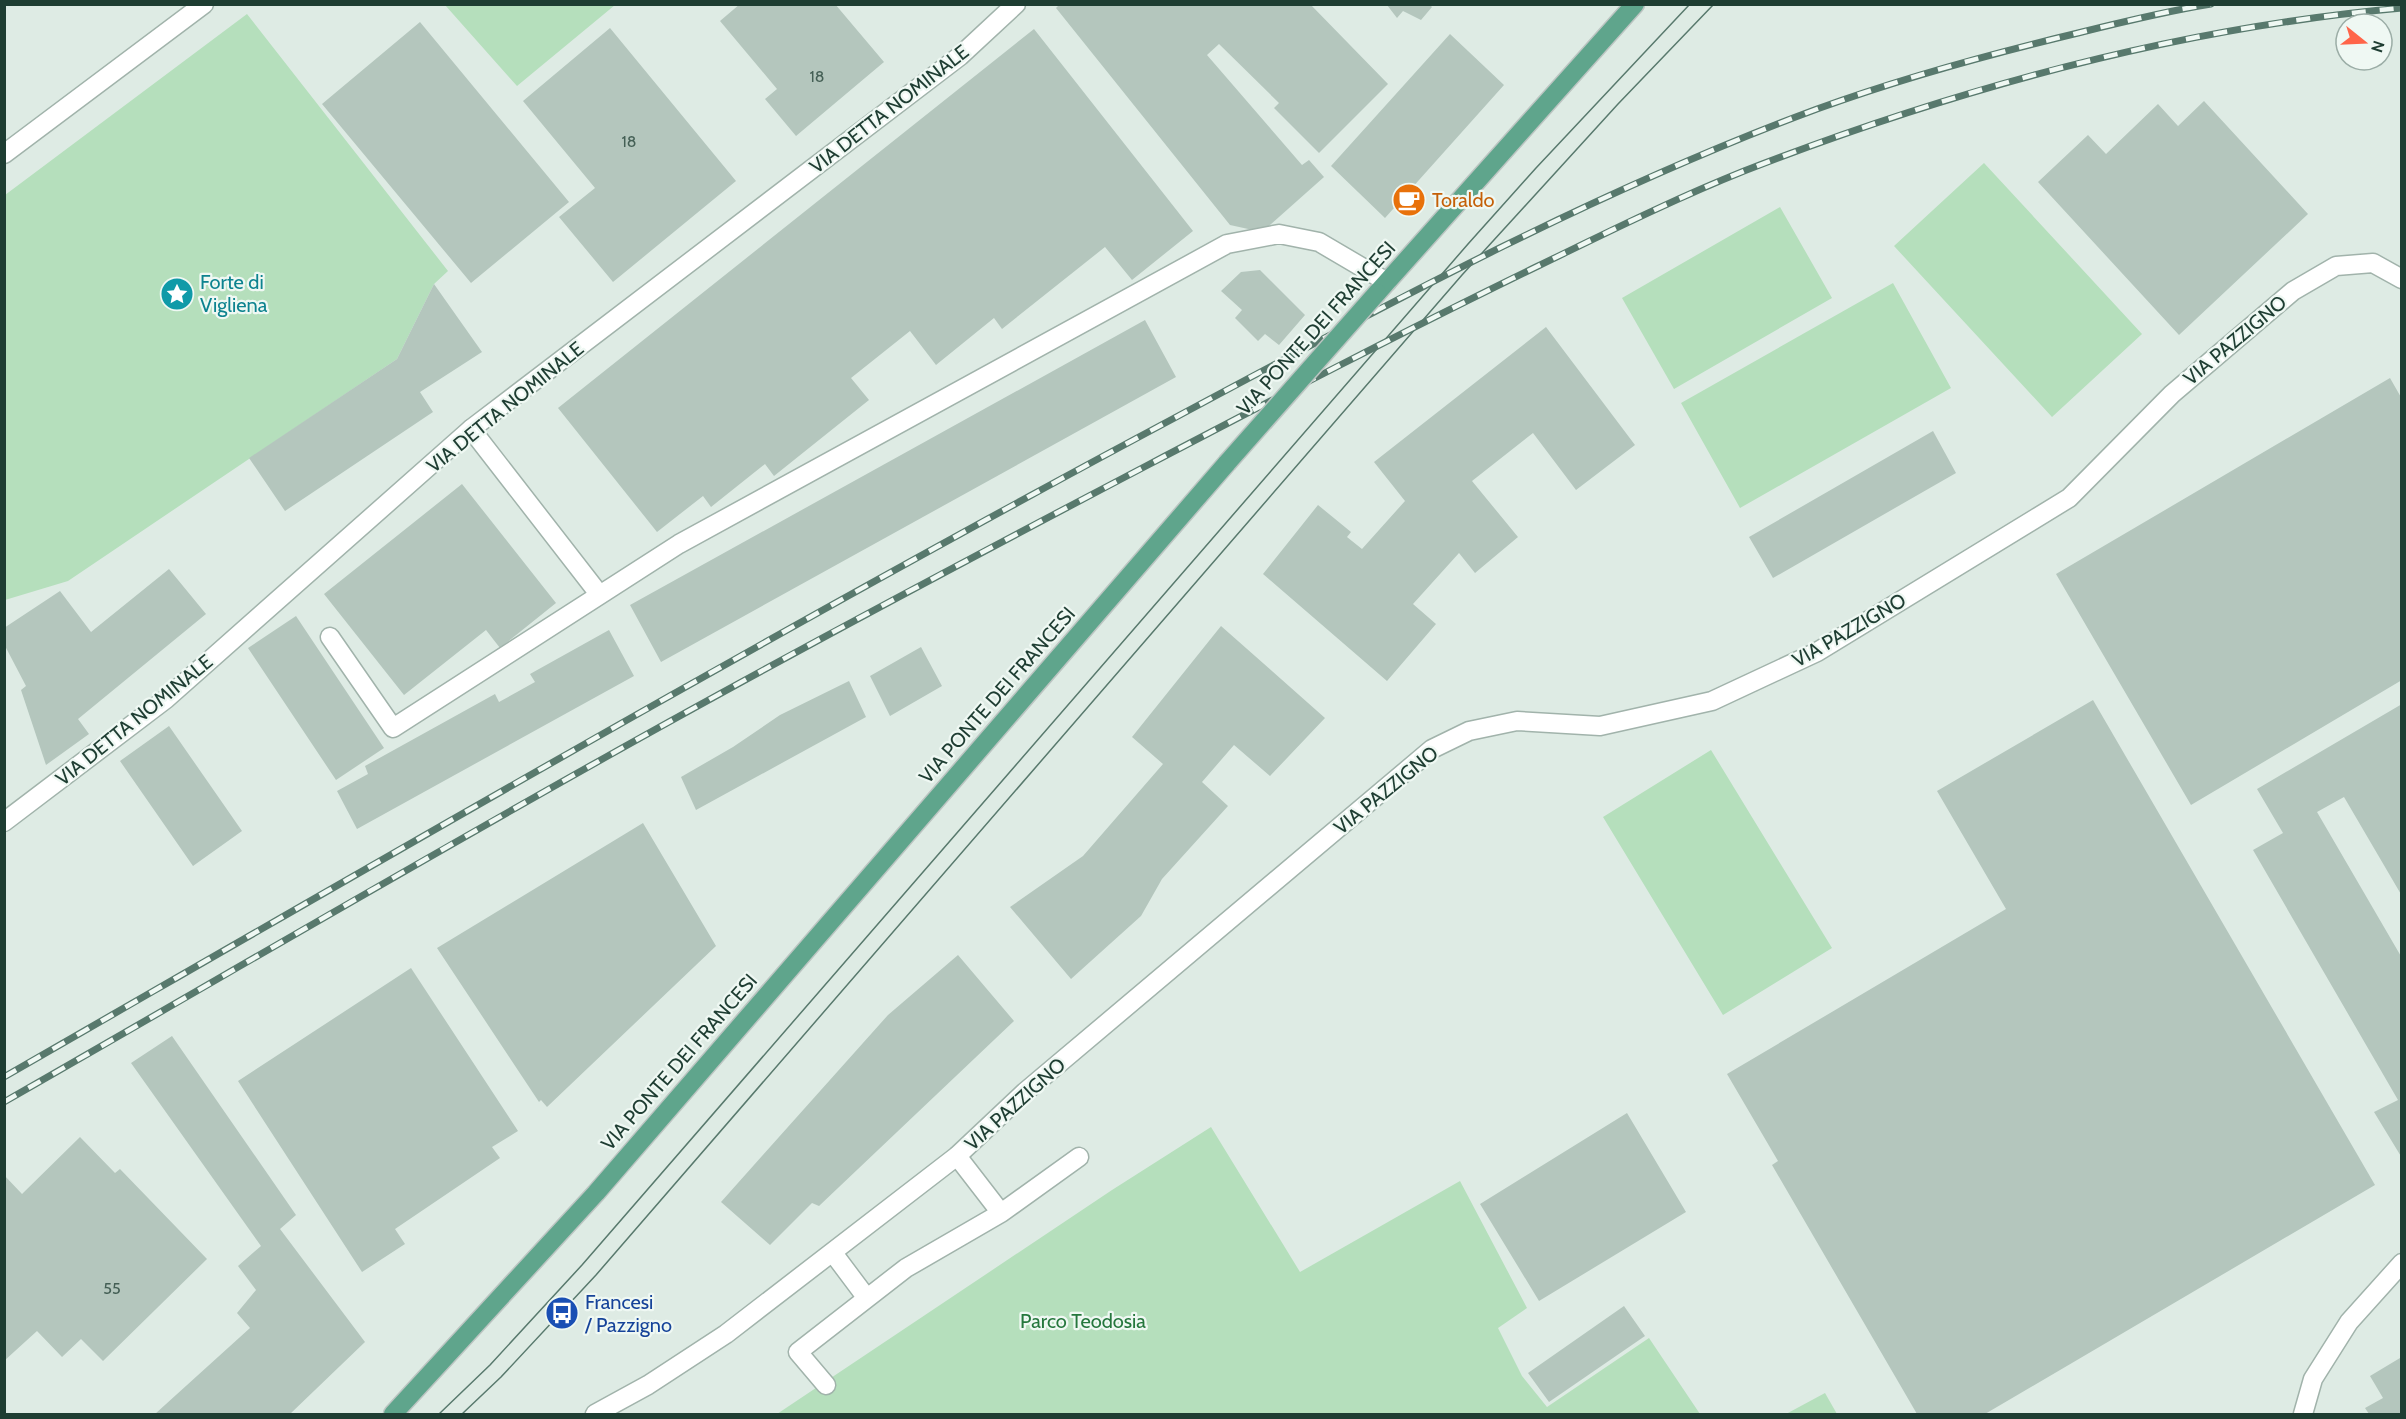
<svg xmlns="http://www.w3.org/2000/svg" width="2406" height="1419" font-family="Cabin,sans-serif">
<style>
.green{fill:#b5dfbc}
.building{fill:#b4c6bd}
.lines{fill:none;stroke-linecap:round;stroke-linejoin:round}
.service-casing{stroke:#a1b3ab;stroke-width:21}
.minor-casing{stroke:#a1b3ab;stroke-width:21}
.primary-casing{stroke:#bcc5c2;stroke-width:21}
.service{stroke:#fff;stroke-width:18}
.minor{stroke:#fff;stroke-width:18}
.primary{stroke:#5fa58c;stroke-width:18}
.tram{stroke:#58796d;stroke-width:1.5}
.rail-casing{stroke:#58796d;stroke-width:7}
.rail{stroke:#eff8f3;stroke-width:4.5;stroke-dasharray:14;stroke-linecap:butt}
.primary-bridge-casing{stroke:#bcc5c2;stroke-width:21;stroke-linecap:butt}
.primary-bridge{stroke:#5fa58c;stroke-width:18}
.labels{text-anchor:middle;stroke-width:4.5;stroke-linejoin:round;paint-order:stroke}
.number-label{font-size:16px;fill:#445f55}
.street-label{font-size:20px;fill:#1e3d32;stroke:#eff8f3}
.food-label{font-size:20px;fill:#c56008;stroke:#eff8f3;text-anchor:start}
.culture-label{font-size:20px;fill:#0d838f;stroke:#eff8f3;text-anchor:start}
.transit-label{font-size:20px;fill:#164399;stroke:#eff8f3;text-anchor:start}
.park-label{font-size:20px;fill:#25773d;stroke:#eff8f3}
</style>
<rect width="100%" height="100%" fill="#deebe4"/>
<path class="green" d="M445,5H615L517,86Z
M247,14L448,271L434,284L397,359L68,581L5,600V195Z
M1984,163L2142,334L2052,417L1894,246Z
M1780,207L1832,298L1674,389L1622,298Z
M1893,283L1951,388L1740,508L1681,403Z
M1711,750L1832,948L1723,1015L1603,817Z
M1211,1127L1300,1272L1460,1181L1527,1308L1498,1328L1522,1376L1547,1407L1649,1338L1700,1414H777L1112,1190Z
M1825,1393L1837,1414H1786Z"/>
<path class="building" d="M740,4H835L884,62L796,136L765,99L777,89L720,21Z
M1060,4H1310L1388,84L1319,153L1274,108L1279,103L1219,44L1207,55L1302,165L1309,160L1324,177L1262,232L1230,225L1056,8Z
M1387,5H1430L1432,7L1421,20L1403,11L1397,18Z
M420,22L569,202L471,283L322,104Z
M610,28L736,181L613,282L559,217L595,188L523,101Z
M1034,29L1193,231L1132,280L1105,247L1002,329L994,318L936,365L910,331L851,378L869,400L774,476L765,464L711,507L703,496L657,532L558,408Z
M1450,34L1504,85L1385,218L1331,166Z
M2204,101L2308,214L2179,335L2038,182L2088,135L2106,154L2158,104L2178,126Z
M1260,270L1305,315L1279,345L1265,334L1258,341L1235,318L1242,310L1221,291L1241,272Z
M434,284L482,352L420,392L433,412L285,511L249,458L397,359Z
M1145,320L1176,377L661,662L630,605Z
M1546,327L1635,445L1576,490L1533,433L1472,481L1518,537L1475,573L1459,553L1413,604L1436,624L1387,681L1263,574L1318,505L1351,532L1347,537L1362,549L1405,501L1374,462Z
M2390,378L2402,399V680L2191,805L2056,574Z
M1933,431L1956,473L1773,578L1749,537Z
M462,484L556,603L500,648L486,630L404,695L324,594Z
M169,569L206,614L78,719L89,734L46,765L21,690L26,686L4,644V628L60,591L91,632Z
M296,616L384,748L336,780L248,648Z
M1221,626L1325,718L1270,776L1234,745L1202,782L1228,806L1162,879L1141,916L1071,979L1010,907L1083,856L1163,764L1132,737Z
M609,630L634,676L357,829L337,791L368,774L365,766L495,694L499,702L535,682L530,674Z
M921,647L942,686L890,716L870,676Z
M849,681L866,717L696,810L681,777L733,747L780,715Z
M2093,700L2375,1185L1985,1414H1917L1772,1165L1778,1161L1727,1074L2006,909L1937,791Z
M2402,704V896L2344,797L2317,812L2402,958V1158L2374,1112L2398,1100L2253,850L2283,833L2257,789Z
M169,726L242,831L193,866L120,761Z
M643,823L716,946L547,1107L541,1100L539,1102L437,948Z
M958,955L1014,1021L819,1206L812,1203L770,1245L721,1202L888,1015Z
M411,968L518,1131L492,1147L500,1158L395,1229L405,1244L362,1272L238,1081Z
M172,1036L296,1215L280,1229L365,1342L290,1414H155L250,1328L237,1313L256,1290L238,1266L261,1246L131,1063Z
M1627,1113L1686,1212L1539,1301L1480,1204Z
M80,1137L115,1173L120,1169L207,1259L103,1361L81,1339L62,1357L37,1331L4,1361V1175L22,1194Z
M1624,1306L1645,1336L1549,1402L1528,1373Z
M2400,1358L2402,1414H2369L2365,1408L2383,1398L2370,1376Z"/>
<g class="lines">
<defs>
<path id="service" d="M471,429L599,594
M330,637L393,728L679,544L1227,244L1279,234L1319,242L1387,282
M957,1156L1001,1213
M833,1253L866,1297
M826,1385L798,1352L906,1268L1001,1213L1079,1157"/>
<path id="minor" d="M4,154L204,4
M4,822L166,699L471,429L960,56L1016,4
M595,1414L648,1385L726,1334L957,1156L1025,1092L1432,749L1469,731L1517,721L1600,726L1712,701L1817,652L2069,498L2172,394L2293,291L2336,266L2373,263L2402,279
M2303,1414L2313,1379L2349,1322L2402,1263"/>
<path id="primary" d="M1377,293L1635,4
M393,1414L596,1193L1227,463"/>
</defs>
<use href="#service" class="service-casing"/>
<use href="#minor" class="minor-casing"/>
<use href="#primary" class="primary-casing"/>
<use href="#service" class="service"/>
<use href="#minor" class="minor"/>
<use href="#primary" class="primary"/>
<path class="tram" d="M439,1414L490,1365L582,1265L1468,244L1536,168L1690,4
M462,1414L501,1377L596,1275L1462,275L1618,104L1714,4"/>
<defs>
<path id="rail" d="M4,1077C380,861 755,643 1137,438C1358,320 1582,196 1817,109C1902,78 1990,54 2078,33C2122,22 2167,11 2211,4
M4,1102C205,987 404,870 606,757C784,657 965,561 1146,466C1276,398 1406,330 1538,266C1606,233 1674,199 1744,171C1955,89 2175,28 2402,8"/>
</defs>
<use href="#rail" class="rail-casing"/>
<use href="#rail" class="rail"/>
<defs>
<path id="primary-bridge" d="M1227,463L1377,293"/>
</defs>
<use href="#primary-bridge" class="primary-bridge-casing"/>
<use href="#primary-bridge" class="primary-bridge"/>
</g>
<defs>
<symbol id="cafe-disc" viewBox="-11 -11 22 22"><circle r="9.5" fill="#e8710a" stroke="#eff8f3"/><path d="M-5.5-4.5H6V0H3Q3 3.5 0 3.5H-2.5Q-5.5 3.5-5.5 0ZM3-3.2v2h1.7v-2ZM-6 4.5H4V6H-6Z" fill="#fff"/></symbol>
<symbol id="sight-disc" viewBox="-11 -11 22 22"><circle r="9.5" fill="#0f9aa8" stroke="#eff8f3"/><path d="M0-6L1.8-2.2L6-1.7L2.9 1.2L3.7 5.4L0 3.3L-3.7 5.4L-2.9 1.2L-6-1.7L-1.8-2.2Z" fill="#fff"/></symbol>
<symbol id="bus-disc" viewBox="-11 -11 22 22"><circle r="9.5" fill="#1a4fb4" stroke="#eff8f3"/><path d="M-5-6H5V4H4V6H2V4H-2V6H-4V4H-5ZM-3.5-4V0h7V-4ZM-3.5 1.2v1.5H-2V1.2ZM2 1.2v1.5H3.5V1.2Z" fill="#fff"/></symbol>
</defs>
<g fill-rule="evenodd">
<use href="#cafe-disc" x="1390" y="181" width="38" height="38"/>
<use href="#sight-disc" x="158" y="275" width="38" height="38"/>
<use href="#bus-disc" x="543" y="1294" width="38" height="38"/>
</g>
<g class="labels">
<g class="number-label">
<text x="817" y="82">18</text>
<text x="629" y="147">18</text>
<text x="112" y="1294">55</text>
</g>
<g class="street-label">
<text transform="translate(889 109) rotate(-38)" y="7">VIA DETTA NOMINALE</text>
<text transform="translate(1316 328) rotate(-48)" y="7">VIA PONTE DEI FRANCESI</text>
<text transform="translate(2235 340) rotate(-40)" y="7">VIA PAZZIGNO</text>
<text transform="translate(505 407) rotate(-39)" y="7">VIA DETTA NOMINALE</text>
<text transform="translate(1849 630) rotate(-30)" y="7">VIA PAZZIGNO</text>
<text transform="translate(997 695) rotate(-49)" y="7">VIA PONTE DEI FRANCESI</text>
<text transform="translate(134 720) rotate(-39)" y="7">VIA DETTA NOMINALE</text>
<text transform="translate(1386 790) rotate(-39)" y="7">VIA PAZZIGNO</text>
<text transform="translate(679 1062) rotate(-49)" y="7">VIA PONTE DEI FRANCESI</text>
<text transform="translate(1015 1104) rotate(-42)" y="7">VIA PAZZIGNO</text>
</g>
<g class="food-label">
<text x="1432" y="207">Toraldo</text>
</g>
<g class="culture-label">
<text x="200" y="289">Forte di<tspan x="200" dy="23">Vigliena</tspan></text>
</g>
<g class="transit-label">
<text x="585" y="1309">Francesi<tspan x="585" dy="23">/ Pazzigno</tspan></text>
</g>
<g class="park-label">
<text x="1083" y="1328">Parco Teodosia</text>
</g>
</g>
<rect width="2406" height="1419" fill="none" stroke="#1e3d32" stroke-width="12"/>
<g transform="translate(2364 42) rotate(108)"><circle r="28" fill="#eff8f3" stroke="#9bada6" stroke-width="1.5"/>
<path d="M0-4.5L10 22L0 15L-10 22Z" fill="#ff6549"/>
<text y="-9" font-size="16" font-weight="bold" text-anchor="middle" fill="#1e3d32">N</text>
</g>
</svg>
